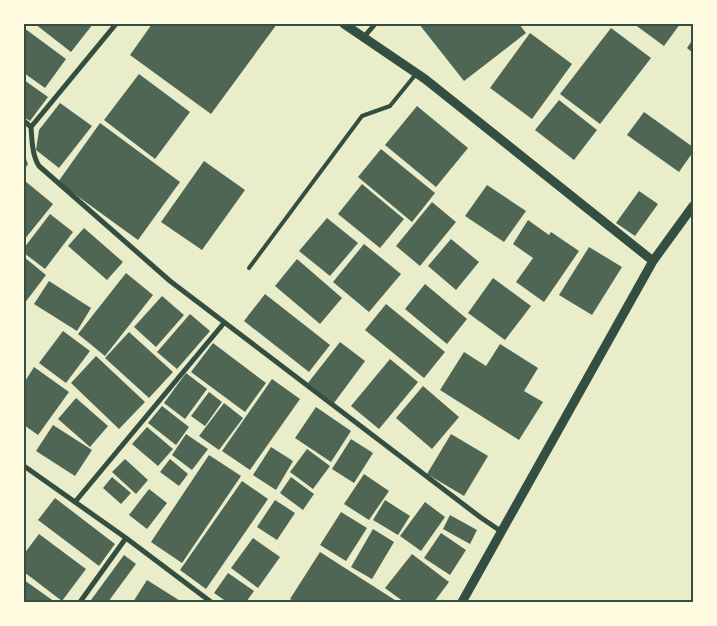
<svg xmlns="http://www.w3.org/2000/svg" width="717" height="626" font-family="'Source Sans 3',sans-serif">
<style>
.building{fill:#4f6655}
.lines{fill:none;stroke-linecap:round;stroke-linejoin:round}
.service{stroke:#344e41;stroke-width:4}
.minor{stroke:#344e41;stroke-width:5}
.tertiary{stroke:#344e41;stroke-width:9}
.neatline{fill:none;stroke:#344e41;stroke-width:2}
</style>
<rect width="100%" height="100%" fill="#e9edc9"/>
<path class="building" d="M35,24H93L71,52Z
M152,24H277L211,114L130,55Z
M419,24H519L526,33L464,81Z
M634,24H680L664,46Z
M24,28L66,59L45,88L24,73Z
M611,28L651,58L600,124L560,94Z
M530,33L572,64L532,119L490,88Z
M693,39V53L687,48Z
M139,74L190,112L155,159L104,120Z
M24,80L48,97L30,121L24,117Z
M559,100L597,130L574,160L535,130Z
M60,103L92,126L59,168L36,150L39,130Z
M417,106L468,148L436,187L385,145Z
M644,112L693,147V152L679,172L627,135Z
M100,123L180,182L138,240L58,182Z
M381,149L435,193L412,222L358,177Z
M24,154L28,164L24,170Z
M204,161L245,190L202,250L161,222Z
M25,181L53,204L24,240V182Z
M362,184L404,219L380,248L338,214Z
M487,185L526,211L504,242L465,216Z
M639,191L658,204L635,236L616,223Z
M432,202L456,222L420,266L396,246Z
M50,214L73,232L45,269L24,253V248Z
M327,218L358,243L330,276L299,251Z
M528,220L549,235L551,232L579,251L544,302L516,282L533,258L513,244Z
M84,228L123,262L107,280L68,246Z
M451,239L479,262L456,290L428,266Z
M364,244L401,274L369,312L333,282Z
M589,247L622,267L592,315L559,295Z
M24,257L46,275L24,304Z
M297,259L342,298L320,324L275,286Z
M126,273L153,295L105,356L78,334Z
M493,278L531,306L505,340L468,313Z
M49,281L91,308L77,331L34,304Z
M425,284L467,319L447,344L405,309Z
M265,294L330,345L309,372L244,321Z
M162,296L184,315L156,347L134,327Z
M386,304L445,352L424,378L365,330Z
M190,314L210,331L177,369L157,352Z
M63,331L90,351L66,383L39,363Z
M129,332L173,372L149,398L105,358Z
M340,342L365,361L334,403L308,383Z
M213,343L266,383L245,412L191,372Z
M500,344L538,368L524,391L543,402L519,440L440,390L464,352L486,366Z
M96,356L145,402L119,429L71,383Z
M390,359L418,382L379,429L351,406Z
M34,367L69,392L38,435L24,425V383Z
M186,373L207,389L185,419L164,403Z
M272,379L300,399L250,470L222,451Z
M423,386L459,417L432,449L396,418Z
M209,392L222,402L205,426L191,416Z
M76,398L108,426L90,447L58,419Z
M224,403L243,418L219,450L199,436Z
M162,406L189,427L176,445L148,423Z
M316,407L351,431L331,462L295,438Z
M53,425L92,450L75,476L36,451Z
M147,427L173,449L158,466L132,444Z
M186,434L208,449L192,470L172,455Z
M451,434L488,456L464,496L427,474Z
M351,439L373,453L354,483L332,469Z
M271,447L293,461L276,490L253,475Z
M307,449L330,466L313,489L290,472Z
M209,455L241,476L182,563L151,542Z
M125,459L148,480L136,494L112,472Z
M170,459L188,474L179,486L160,472Z
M364,474L389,491L369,520L344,504Z
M112,477L131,493L121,504L103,488Z
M291,477L314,494L303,510L280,493Z
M242,481L268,499L206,589L180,570Z
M149,489L167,503L147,529L129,515Z
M55,498L115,544L99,566L38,520Z
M275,500L295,513L277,540L257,527Z
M385,500L410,516L398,535L373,520Z
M425,502L445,517L421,551L400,536Z
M341,512L367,528L346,561L320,545Z
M450,515L477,530L470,544L443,529Z
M373,529L394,542L372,579L351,567Z
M441,533L466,550L450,575L424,558Z
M39,534L86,569L62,601L24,572V554Z
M253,538L280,557L258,588L231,568Z
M320,552L398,602H295L290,599Z
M412,554L449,582L434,602H404L385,588Z
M124,555L136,564L108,602H95L91,600Z
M228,573L254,591L246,602H227L214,593Z
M24,580L55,602H24Z
M147,580L182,602H133Z"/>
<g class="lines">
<path class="service" d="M249,268L362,116L390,106L416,74"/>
<path class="minor" d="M364,37L375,24
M24,121L31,127C32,140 32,155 39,166L170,281L480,517L502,532
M31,127L116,24
M24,466L126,538L211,602
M75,502L224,323
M80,602L126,538"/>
<path class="tertiary" d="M344,24L425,79L653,261
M462,602L653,261L693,206"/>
</g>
<rect width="717" height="626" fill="none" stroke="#fefae0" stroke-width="50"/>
<rect x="25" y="25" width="667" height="576" class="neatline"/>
</svg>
